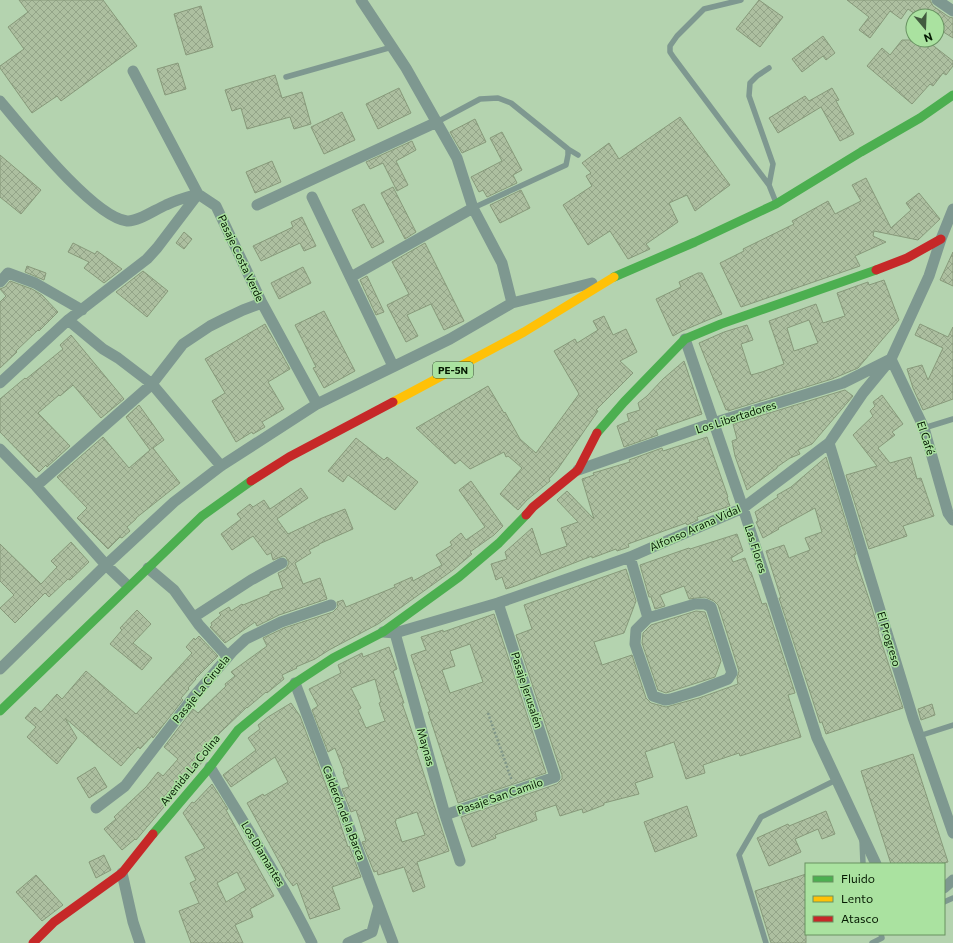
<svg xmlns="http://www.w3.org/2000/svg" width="953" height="943" font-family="Commissioner,sans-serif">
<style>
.building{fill:url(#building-cross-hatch);stroke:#87997a;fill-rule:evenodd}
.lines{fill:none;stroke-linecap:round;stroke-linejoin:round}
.path{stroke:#81988a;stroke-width:2.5;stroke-dasharray:2 2;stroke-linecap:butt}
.lane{stroke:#7e9890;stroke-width:5.5}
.street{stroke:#7e9890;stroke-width:11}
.fast{stroke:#4caf50;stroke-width:9}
.slow{stroke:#ffc107;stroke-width:9}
.jam{stroke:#c62828;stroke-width:9}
.labels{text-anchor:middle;stroke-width:3;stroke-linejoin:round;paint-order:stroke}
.shield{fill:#aae2a0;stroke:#365531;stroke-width:1}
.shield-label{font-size:10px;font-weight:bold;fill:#051902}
.street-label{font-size:11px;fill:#051902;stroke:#aae2a0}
</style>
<defs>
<pattern id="building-cross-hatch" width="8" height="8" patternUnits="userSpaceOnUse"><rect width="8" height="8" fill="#adbfa0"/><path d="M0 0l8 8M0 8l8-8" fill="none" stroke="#93a488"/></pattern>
</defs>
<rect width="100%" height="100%" fill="#b4d3af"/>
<path class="building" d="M19,0H103L137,46L61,101L57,96L32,113L0,68V66L24,49L8,27L28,12Z
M759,0L783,17L760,47L736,29Z
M847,0H930L933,6L949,17L953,18V38L937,28V16H918L908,9L901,19L890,11L870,38L859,30L869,17Z
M201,6L213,47L186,55L174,14Z
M823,36L835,53L826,60L823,56L802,72L792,59Z
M902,40H926L953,61V66L946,75L943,73L933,86L930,84L912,104L867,66L882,48L890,55Z
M178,63L186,89L165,95L157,69Z
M275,75L282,98L302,92L311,124L294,129L290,117L247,129L241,108L232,111L225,90Z
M399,88L411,113L378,129L366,104Z
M832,88L839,100L836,101L854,134L840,141L821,107L778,133L769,118L805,96L809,101Z
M342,112L355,140L324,154L311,127Z
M680,117L730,185L695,211L687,195L669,203L678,222L646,244L650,249L628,259L610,231L588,245L563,205L592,186L586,176L591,173L582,163L609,143L619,159Z
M475,119L486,142L462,153L450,132Z
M502,132L522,170L513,175L517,183L487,197L483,190L479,192L471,177L502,161L490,138Z
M412,141L416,150L396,161L408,185L397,191L383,163L370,169L366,162Z
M0,155L41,190L21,214L0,197Z
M272,161L281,182L255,193L246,172Z
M866,178L891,228L911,210L906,203L919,193L940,219L918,240L874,231L873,236L886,242L855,256L860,266L741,307L720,263L744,251L743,249L794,224L792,221L828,201L835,214L861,201L852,185Z
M393,187L416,232L405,239L381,193Z
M521,190L530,208L500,223L490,205Z
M364,204L384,242L372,248L352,210Z
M302,217L316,246L304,251L300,243L261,261L253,246L293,227L291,222Z
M184,232L192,239L184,249L176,243Z
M73,243L95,254L97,251L122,269L104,283L84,268L89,262L68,252Z
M425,243L464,321L444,330L431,304L407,315L418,336L406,342L387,305L409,294L392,262Z
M953,252V286L940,280Z
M27,266L46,273L44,280L25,272Z
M303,267L311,283L279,299L271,283Z
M143,271L168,291L147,317L116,292Z
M698,273H702L722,314L682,331L673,336L656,299L681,287L679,282Z
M367,276L384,312L376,315L360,280Z
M884,280L899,320L858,368L832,379L728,411V409L726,410L699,343L724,332L747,325L753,340L741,344L751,375L762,372L784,364L769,321L816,304L823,323L845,316L837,293L868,282L869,285ZM809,320L818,343L794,351L787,328Z
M10,281L32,289L42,295L58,312L39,331L38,330L16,351L17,352L0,368V302L6,296L0,289L5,287Z
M324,311L355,371L324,388L313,368L316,367L295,325Z
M604,316L613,335L626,329L637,352L620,361L633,373L596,410L598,411L557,470L549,479L550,481L527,500L518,510L500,494L522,468L508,456L506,457L504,452L470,469L460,460L455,464L416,428L488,386L504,413L505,412L520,439L536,453L579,394L554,351L575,339L577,343L598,330L593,321Z
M265,324L290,369L268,382L284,409L262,422L265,427L253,434L252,432L236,442L212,401L225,393L205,359Z
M920,324L948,337L953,327V399L923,410L913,388L907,369L922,365L928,380L943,348L915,335Z
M71,335L124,399L101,418L73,385L60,396L59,395L38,413L70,446L47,467L46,465L39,472L0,432V399L25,378L26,379L63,349L60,345Z
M684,361L702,414L656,430L658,435L624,447L617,426L629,421L627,414L640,410L638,403L647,396L663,379Z
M845,390L853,396L812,444L798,450L800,454L790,458L777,467V468L747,490L735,456L732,441L737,439L733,424Z
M882,395L903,424L892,432L895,435L878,448L890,463L911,457L917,479L921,478L934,516L903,526L907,536L869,549L846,475L877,466L853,435L873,416L870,411L875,406L873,402Z
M139,405L164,440L153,448L180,483L136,518V519L127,527L130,531L122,538L120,537L108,549L77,518L87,508L57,477L103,437L129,468L150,450L126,417Z
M707,437L728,497L727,498L730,506L697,517L698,520L687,525L686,523L628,544L629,547L617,551L616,549L592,558V556L515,586L506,589L502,577L496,580L491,564L507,559L505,552L532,528L541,555L567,546L561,528L578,522L557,500L567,491L594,519L582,479L594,475L593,473L630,462L629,460L662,448L663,451Z
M356,438L384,460L387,457L418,482L395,510L348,475L343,482L328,471Z
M826,457L856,554L854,555L869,599L879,631L878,632L903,708L826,734L822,722L820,723L809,689L779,598H781L766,551L784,545L789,558L810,550L805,538L822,532L815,508L778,528L779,529L763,538L756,522L758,521L755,512L778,497L777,495L791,487Z
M471,481L503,526L494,535L470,552L472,554L453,570L378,624L329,650L315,659L296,667L297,668L282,675L284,679L267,693L266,692L247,708V707L204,748L208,754L203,761L136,840L135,839L122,850L104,829L116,819L114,817L146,787L158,772L163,776L178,759L164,747L193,709L198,713L226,686L225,684L235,676L231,672L267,646L263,638L284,628L333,612L338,607L337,602L343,600L346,607L395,587L394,585L412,577L413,581L442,565L436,555L452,545L450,542L461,533L466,540L485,527L459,490Z
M301,488L308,498L277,519L288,534L322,518L345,509L353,529L319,544V545L309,550L311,553L295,563L303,584L320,578L327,599L279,615L257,626L255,622L225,643L210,627L212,625L211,623L221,615L219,613L229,607L231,611L242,604L243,605L270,594V592L283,588L278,573L286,569L289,563L286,557L283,556L273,560L271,553L267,555L253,536L232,550L221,534L241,519L237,514L250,504L253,507L264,500L270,509Z
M737,534L743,551L731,558L733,562L745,558L750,572H751L762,604L766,603L795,693L788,695L801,737L740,756L739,753L703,765L705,773L686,779L674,742L645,752L653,777L635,783L639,794L604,803V805L583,813L582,809L560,816L556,805L535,812L537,820L495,835L496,838L472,847L461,817L557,784L562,779V775L516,635L532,629L524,605L626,569L636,601L624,633L594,642L602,665L632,655L646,698L651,703L666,707L699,698L738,684L737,678L739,671L718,605L714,601L705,597L689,599L684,586L660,595L665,606L655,609L651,597H649L640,565L689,548L690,549Z
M71,542L89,562L70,580L68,579L49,597L45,593L15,623L0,608L14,595L0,581V544L41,584L57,567L51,561Z
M137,610L151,624L133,643L152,658L142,670L110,644L122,630L120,628Z
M696,611L705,612L721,661L715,677L669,692L666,693L658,690L642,643L643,633L651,625Z
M494,614L546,773L458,803L428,712H430L411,655L426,650L421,637L443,630V632ZM470,644L483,682L450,693L442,670L455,666L450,651Z
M199,636L218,656L195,679H196L188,688L189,689L181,698L183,700L153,738L152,736L140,749L138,747L121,766L65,718L77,738L57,764L27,737L36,727L25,718L35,707L41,712L57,694L62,699L86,671L136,714L192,653L186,647L194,638L195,640Z
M389,647L397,669L393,671L404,703H402L418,749L416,750L449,851L417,862L425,887L413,892L404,867L378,875L377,871L374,872L362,842L366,841L356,810L351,812L342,789L349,787L343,772L344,771L335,748L328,752L312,710L318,706L309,689L341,673L338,665L362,653L363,657ZM375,679L381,702L379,703L385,721L366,728L358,710L361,708L351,688ZM417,812L425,835L402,842L395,821H396V819Z
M291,703L300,716L338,817L348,847L349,846L361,877L332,887L340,909L310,919L297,883L293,886L285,875L286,874L247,803L263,794L264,796L288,782L275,757L231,787L223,775L256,750L248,738L260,729L258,725L268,717Z
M932,704L935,715L921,720L918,709Z
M913,754L948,862L940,864H891L861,771Z
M95,767L107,787L89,798L77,778Z
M212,784L228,809L226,810L274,896L250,909L253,917L235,925L243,943H191L179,911L199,903L190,883L196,880L185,857L205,848L183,813L192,802L194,803ZM237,872L246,890L226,902L217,883Z
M687,806L697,836L655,852L644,822Z
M826,811L835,834L822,839L818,829L795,839L801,852L769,866L757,838L788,824L789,826Z
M104,855L111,870L96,878L89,862Z
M806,874V943H771L755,891Z
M36,875L63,905L42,921L16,892Z"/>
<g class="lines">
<path class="path" d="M488,713L512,781"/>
<path class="lane" d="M741,0L704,9L677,36L670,46V52L674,58L769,185L775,200
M769,68L757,76L750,83L749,96L773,164L769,185
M286,77L392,47
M437,122L480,99L498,98L511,103L568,149L578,155
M473,208L566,165L568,155V149
M924,428L953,419
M919,736L953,725
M862,840L863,864
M944,902L953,898
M766,943L739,855L761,817L836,780
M872,943L882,938L881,934"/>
<path class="street" d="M361,0L406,68L457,158L473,208L502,263L512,303
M937,0L953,11
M0,101C23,128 93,217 127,221C138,222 156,209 166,205C176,200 187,197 198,194L216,206L262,303L317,404
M312,197L393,366
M257,205L437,122
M351,277L473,208
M0,282L8,273L35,283L82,310
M68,320L103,349L118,358L152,384L221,466
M685,339L743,508L817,738L876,864
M0,383L68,320L147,259L157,248L198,194L133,71
M829,443L913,718L953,833
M0,449L36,486L106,565L128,586
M578,470L713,423L843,383L891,359L924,428L948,513L953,520
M36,486L152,384L183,344L210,326L224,319L243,310L262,303
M630,557L648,618
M148,568L174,590L199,625L228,657
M695,604H705L711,607L732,673L728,679L697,691L671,699L665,700L653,696L635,644L636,630L648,618Z
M194,617L251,580L282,563
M383,632L395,633L498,603L630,557L743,508L829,443L863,393L891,359L929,276L941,239L953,209
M395,633L445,815L460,861
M0,669L106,565L174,502L221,466L317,404L450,339L512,303L592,283
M295,683L393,943
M210,767C245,825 282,882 312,943
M96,808L125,786L195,695L233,651L246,639L281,622L331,605
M445,815L555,777L498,603
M122,873L133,922L140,943
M944,888L953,880
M348,943L372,932L379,906"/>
<path class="fast" d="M614,277L695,242L776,204L861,152L920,118L953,95
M597,433L624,402L685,339L721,324L876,270
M0,711L202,516L251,481
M153,834L210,767L238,730L295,683L333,658L383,632L459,577L499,543L526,515"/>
<path class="slow" d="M393,402L524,332L614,277"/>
<path class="jam" d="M876,270L907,258L941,239
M251,481L289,457L393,402
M526,515L533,507L578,470L597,433
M33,943L54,922L122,873L153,834"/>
</g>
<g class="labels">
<rect class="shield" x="433" y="362" width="40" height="16" rx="3"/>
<g class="shield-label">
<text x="453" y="374">PE-5N</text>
</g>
<g class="street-label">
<text transform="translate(241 258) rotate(65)" y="4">Pasaje Costa Verde</text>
<text transform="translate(736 417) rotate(-18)" y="4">Los Libertadores</text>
<text transform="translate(926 438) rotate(72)" y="4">El Café</text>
<text transform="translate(695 528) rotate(-24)" y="4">Alfonso Arana Vidal</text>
<text transform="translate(756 549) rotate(72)" y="4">Las Flores</text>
<text transform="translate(889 639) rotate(73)" y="4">El Progreso</text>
<text transform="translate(201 689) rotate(-51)" y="4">Pasaje La Ciruela</text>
<text transform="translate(527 690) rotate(72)" y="4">Pasaje Jerusalén</text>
<text transform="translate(426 747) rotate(74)" y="4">Maynas</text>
<text transform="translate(190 770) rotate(-51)" y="4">Avenida La Colina</text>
<text transform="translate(500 796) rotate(-19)" y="4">Pasaje San Camilo</text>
<text transform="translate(344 813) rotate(69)" y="4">Calderón de la Barca</text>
<text transform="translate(263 854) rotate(59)" y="4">Los Diamantes</text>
</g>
</g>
<rect x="805" y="863" width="140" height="72" fill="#aae2a0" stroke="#689261"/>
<rect x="813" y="876" width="20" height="6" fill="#4caf50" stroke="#689261"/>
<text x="841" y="883" font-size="12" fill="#051902">Fluido</text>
<rect x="813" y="896" width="20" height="6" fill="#ffc107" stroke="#689261"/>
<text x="841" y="903" font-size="12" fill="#051902">Lento</text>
<rect x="813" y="916" width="20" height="6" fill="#c62828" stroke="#689261"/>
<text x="841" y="923" font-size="12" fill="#051902">Atasco</text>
<g transform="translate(925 28) rotate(161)"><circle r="19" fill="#aae2a0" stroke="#689261"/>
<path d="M0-3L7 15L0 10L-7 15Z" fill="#425a3f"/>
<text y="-6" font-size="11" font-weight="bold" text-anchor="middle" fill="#051902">N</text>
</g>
</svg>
